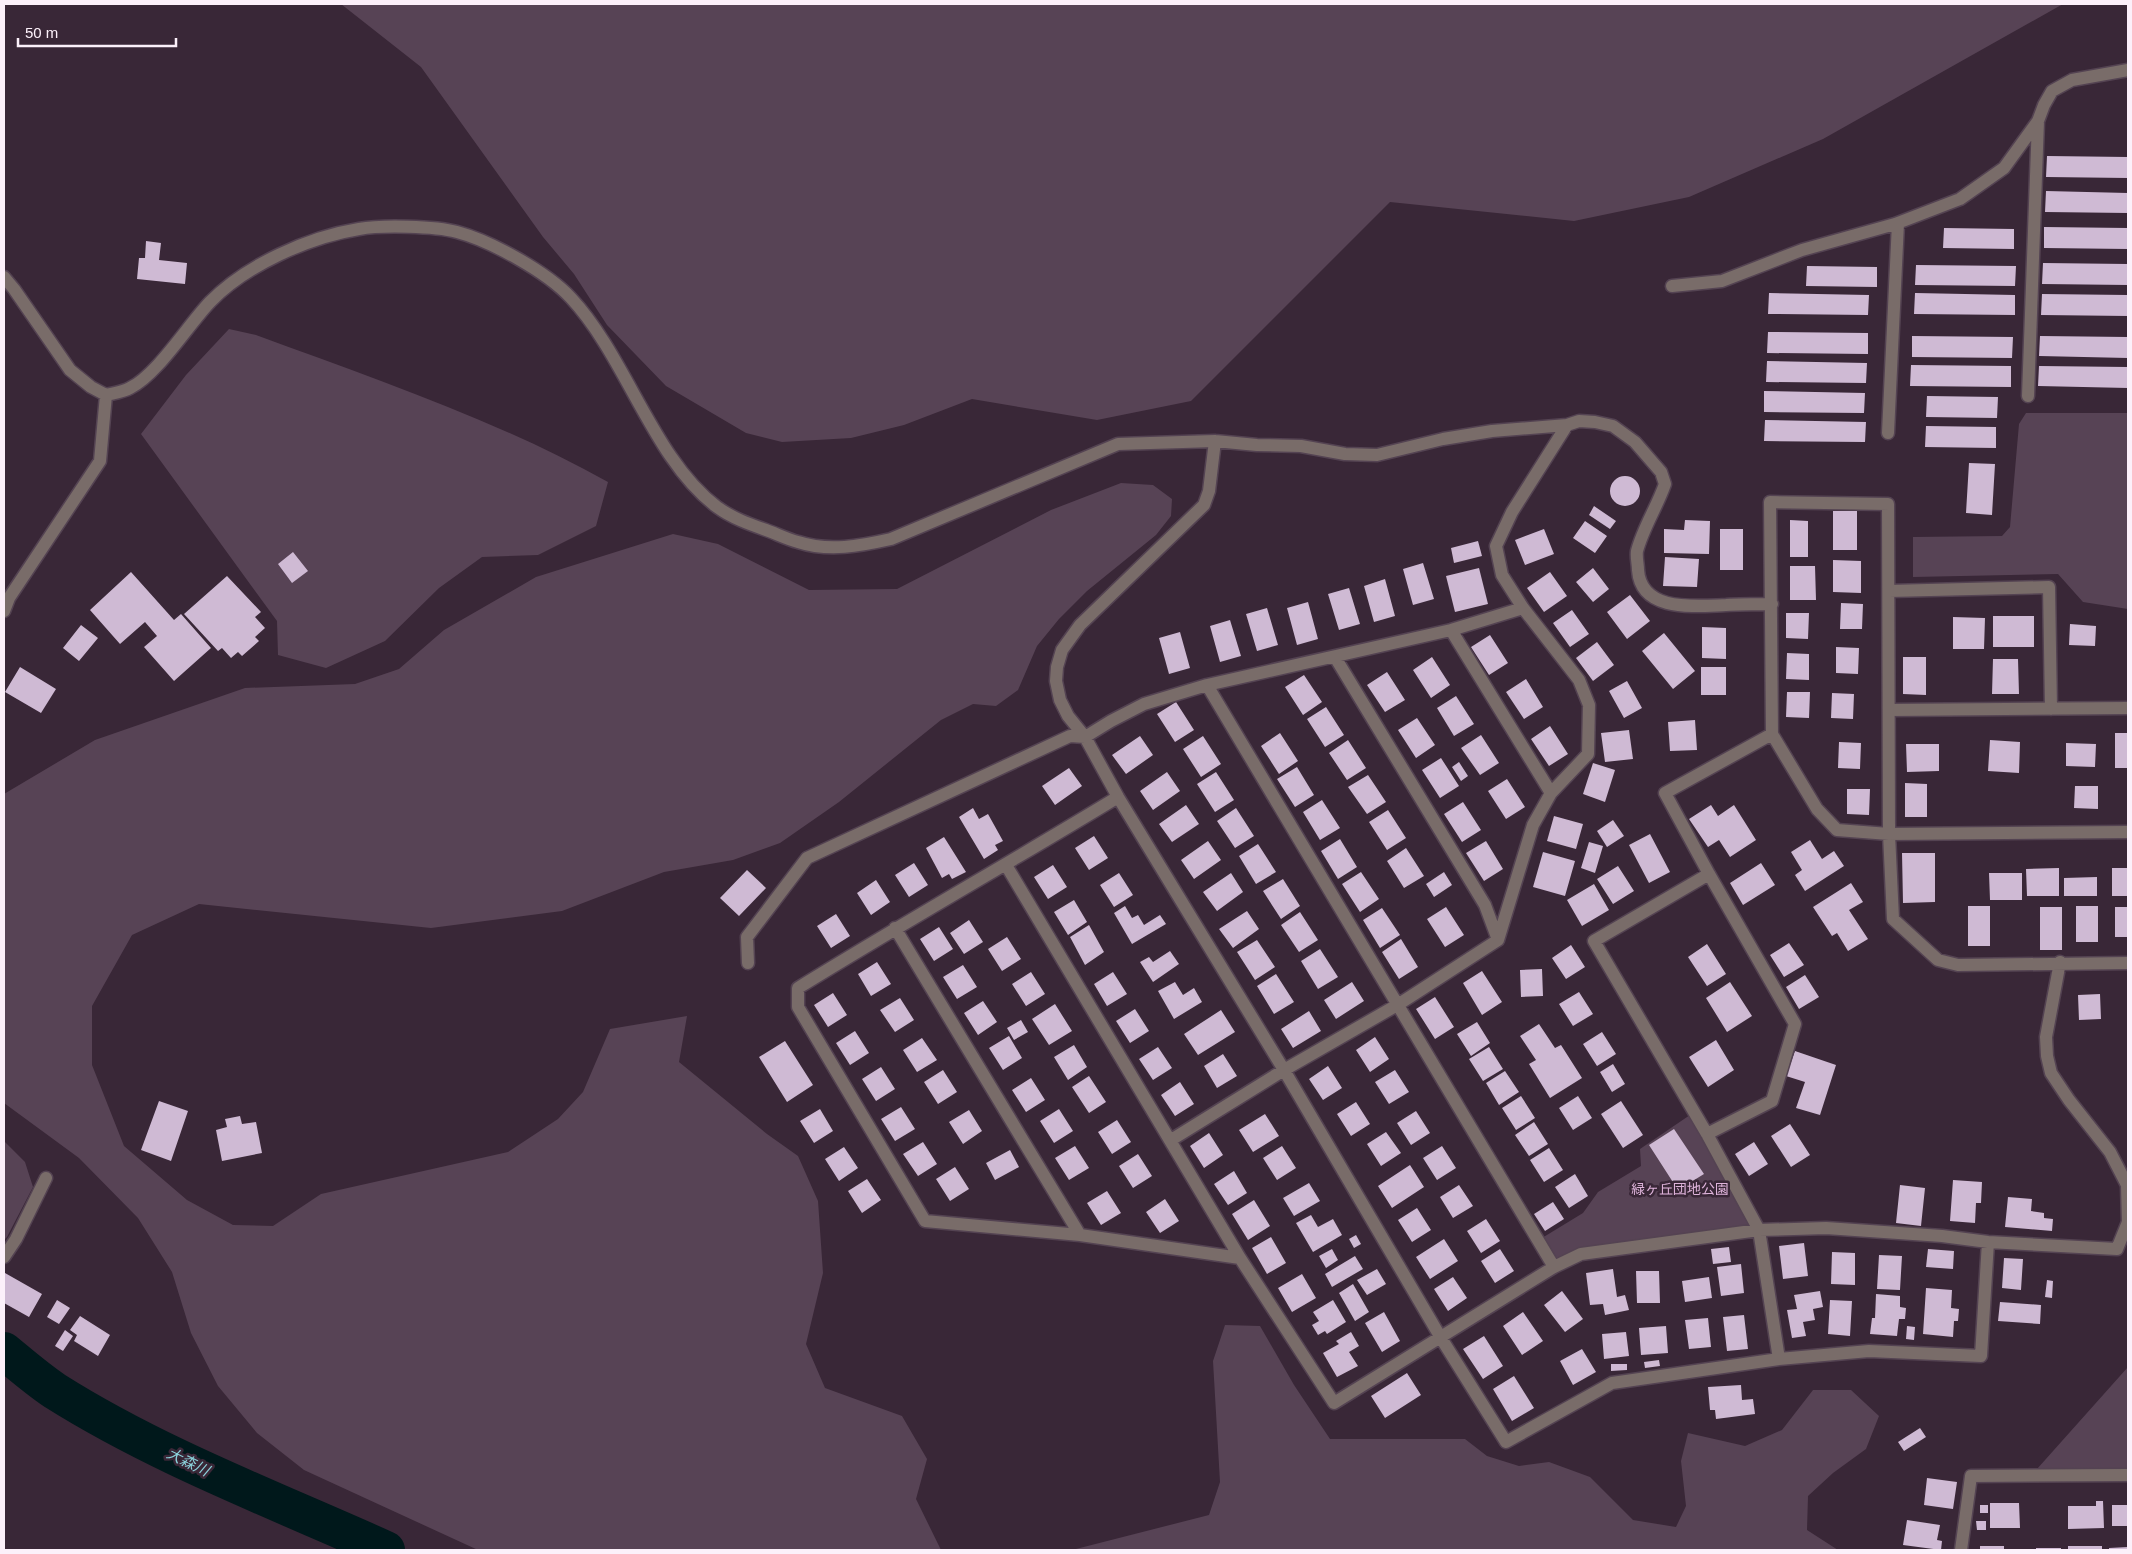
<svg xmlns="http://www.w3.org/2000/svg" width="2132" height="1554" font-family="Helvetica,'Noto Sans JP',sans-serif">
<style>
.green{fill:#574355}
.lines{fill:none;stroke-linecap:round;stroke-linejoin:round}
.river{stroke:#00181b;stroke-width:38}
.building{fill:#cfbad4}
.street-casing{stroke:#544352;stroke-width:15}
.street{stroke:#796c69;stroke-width:12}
.labels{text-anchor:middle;stroke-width:5;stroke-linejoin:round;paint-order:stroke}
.park-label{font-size:14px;fill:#deb3da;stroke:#392737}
.water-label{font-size:15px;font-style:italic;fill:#8cd3dc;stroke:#392737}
</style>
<rect width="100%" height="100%" fill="#392737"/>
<path class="green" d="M341,4H2063L1823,139L1689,197L1574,221L1390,202L1191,401L1097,420L972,399L904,425L851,438L782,442L746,433L666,386L607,325L574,274L543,237L421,67Z
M229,329L256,335C375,379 497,420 608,482L596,526L538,555L482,557L439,588L385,641L326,668L278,655L277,621L141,434L186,375Z
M2026,413H2128V609L2083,602L2058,574L1913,577V537L2002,536L2010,527L2019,424Z
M1121,483L1153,485L1172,499L1171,516L1156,535L1087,591L1059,619L1037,646L1018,690L996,706L973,704L941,720L839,802L780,843L733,860L664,872L562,911L431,928L199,904L132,935L92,1006V1065L124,1146L187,1200L233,1225L273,1226L321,1194L508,1152L558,1119L583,1092L610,1029L687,1016L679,1062L767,1134L798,1156L818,1201L823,1273L806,1344L825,1388L902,1416L927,1459L916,1499L941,1550H478L304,1470L257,1433L218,1386L191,1333L172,1272L138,1218L79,1158L4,1103V794L95,740L245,688L355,684L399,669L444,630L536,577L673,534L718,544L809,590L897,589L1051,510Z
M1690,1115L1751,1226L1579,1248L1556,1259L1542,1238L1583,1213L1598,1192L1641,1166L1640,1149Z
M4,1141L25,1162L33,1187L7,1237L4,1240Z
M1225,1325L1260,1326L1294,1385L1330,1439H1465L1487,1456L1519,1466L1549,1462L1590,1477L1633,1520L1676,1527L1686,1506L1681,1461L1688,1433L1745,1446L1782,1430L1813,1390H1851L1879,1416L1866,1449L1833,1473L1808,1496L1807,1530L1838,1550H1072L1209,1515L1220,1482L1213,1361Z
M2128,1367V1468L2037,1469Z"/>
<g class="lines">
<path class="river" d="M4,1351C20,1364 37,1379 55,1391C158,1456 275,1500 386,1550"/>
</g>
<path class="building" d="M2047,156L2128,157V178L2046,177Z
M2046,191L2128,193V213L2045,212Z
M2044,227L2128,228V249L2044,248Z
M1944,228L2014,229V249L1943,248Z
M146,241L161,243L159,260L187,263L185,284L137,279L139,258H145Z
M2043,263L2128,264V285L2042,284Z
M1916,265L2016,266L2015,286L1915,285Z
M1807,266L1877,267V287L1806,286Z
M1769,293L1869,295L1868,315L1768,314Z
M1915,293L2015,295V315L1914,314Z
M2042,294L2128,295V316L2041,315Z
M1768,332L1868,333V354L1767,353Z
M1912,336L2013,337L2012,358L1912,357Z
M2040,336L2128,337V358L2039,356Z
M1767,361L1867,363L1866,383L1766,382Z
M1911,365L2011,366V387L1910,386Z
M2039,366L2128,367V388L2038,386Z
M1764,391L1865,393L1864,413L1764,412Z
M1927,396L1998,397L1997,418L1926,417Z
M1765,420L1866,422L1865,442L1764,441Z
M1926,426L1996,427V448L1925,447Z
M1969,463L1995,464L1992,515L1966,513Z
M1610 491a15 15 0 1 1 30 0a15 15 0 1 1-30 0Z
M1594,506L1616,521L1610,529L1589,515Z
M1833,511H1857V550H1833Z
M1685,520L1710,521L1709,554L1664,553V529L1684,530Z
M1790,520L1808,521V557H1790Z
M1585,521L1607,536L1595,553L1573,538Z
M1544,529L1554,554L1525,565L1515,540Z
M1720,529H1743V570H1720Z
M1478,541L1482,556L1454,563L1451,548Z
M293,552L308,571L292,583L278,564Z
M1665,557L1699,559L1697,587L1663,586Z
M1833,560L1861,561V593L1833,592Z
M1423,563L1434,599L1413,605L1403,569Z
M1790,566H1815L1816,600H1790Z
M1479,568L1488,604L1455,612L1446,576Z
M1593,568L1609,589L1593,602L1576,582Z
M131,572L174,620L181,614L211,648L174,681L144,647L157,636L145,622L120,644L90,610Z
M1550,572L1567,596L1544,612L1527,588Z
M227,576L261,612L255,617L265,628L255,637L259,641L242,656L238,652L231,658L222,648L218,651L184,614Z
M1385,579L1395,616L1374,622L1364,586Z
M1349,588L1360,624L1339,630L1328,594Z
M1630,595L1650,621L1627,639L1607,612Z
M1308,602L1318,639L1297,645L1287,608Z
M1841,603L1863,604L1862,629H1840Z
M1267,608L1278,645L1257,651L1246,614Z
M1572,610L1589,634L1570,647L1553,623Z
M1786,613H1809L1808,639L1786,638Z
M1993,616H2034V647H1993Z
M1953,617L1985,618L1984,649H1953Z
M1230,620L1241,656L1220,662L1210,626Z
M2070,624L2096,626L2095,646L2069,645Z
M81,625L98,638L79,661L63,648Z
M1702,627L1726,628V659L1702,658Z
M1180,632L1190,668L1169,674L1159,638Z
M1664,633L1695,671L1673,689L1642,651Z
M1490,635L1508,663L1489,675L1471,647Z
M1597,642L1614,665L1593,681L1576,658Z
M1836,647L1859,648L1858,674L1836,673Z
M1787,653L1809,654V680L1786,679Z
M1432,657L1450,685L1431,698L1413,670Z
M1903,657H1926V695L1903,694Z
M1993,659H2018L2019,694H1992Z
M20,667L56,689L41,713L5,692Z
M1701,667H1726V695H1701Z
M1387,672L1405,700L1385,712L1367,685Z
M1304,675L1322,702L1303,715L1285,687Z
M1526,679L1543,707L1524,719L1506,692Z
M1627,681L1642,708L1624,718L1609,691Z
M1787,692H1810L1809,718L1786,717Z
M1832,693L1854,694L1853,719L1831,718Z
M1456,696L1474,724L1454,736L1437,708Z
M1176,702L1194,730L1175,742L1157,714Z
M1326,707L1344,735L1325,747L1307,719Z
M1417,718L1435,745L1416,758L1398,730Z
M1695,720L1697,750L1670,751L1668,722Z
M1550,726L1568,754L1549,766L1531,739Z
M1629,730L1633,759L1605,762L1601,733Z
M1280,733L1298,761L1279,774L1261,746Z
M2115,733H2128V768H2115Z
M1481,735L1499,763L1480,775L1461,748Z
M1140,736L1153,755L1126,774L1112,755Z
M1203,736L1221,764L1201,777L1183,749Z
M1348,740L1366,768L1347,780L1329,753Z
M1990,740L2020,742L2019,773L1988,771Z
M1839,742L1861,743L1860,769L1838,768Z
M2066,743L2096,744L2095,767L2066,766Z
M1906,744H1939V771L1907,772Z
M1441,758L1459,786L1440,798L1422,770Z
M1459,762L1468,776L1461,781L1452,767Z
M1593,763L1615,770L1605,802L1583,794Z
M1297,767L1314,795L1295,807L1277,779Z
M1069,768L1082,786L1055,805L1042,786Z
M1167,772L1180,791L1153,810L1140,791Z
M1216,772L1234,800L1215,812L1197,784Z
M1368,775L1386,802L1367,814L1348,787Z
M1507,779L1525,807L1506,819L1488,791Z
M1905,783L1927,784V817H1905Z
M2075,786H2098V809L2074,808Z
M1847,789H1870L1869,815L1847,814Z
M1322,800L1340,828L1320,840L1303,812Z
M1463,802L1481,830L1462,842L1444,814Z
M1186,805L1199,824L1172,842L1159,824Z
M1711,805L1718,816L1734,805L1756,840L1730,857L1719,840L1708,847L1689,819Z
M973,808L979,819L988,814L1003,841L995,845L998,850L984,859L959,817Z
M1236,808L1254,836L1235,848L1217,821Z
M1388,810L1406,838L1387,850L1369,822Z
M1554,816L1583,824L1576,849L1547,841Z
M1613,820L1624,836L1607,847L1597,831Z
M1650,834L1670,872L1649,883L1629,845Z
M1094,836L1108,858L1089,870L1075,848Z
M944,837L966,872L952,879L949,874L942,878L926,848Z
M1340,839L1357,867L1338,879L1321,851Z
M1810,840L1822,859L1834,851L1844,866L1805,891L1795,875L1802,870L1791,852Z
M1208,841L1221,860L1194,879L1181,860Z
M1486,841L1503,869L1484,881L1466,853Z
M1589,842L1603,846L1595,873L1581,868Z
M1258,844L1276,872L1256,884L1239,856Z
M1406,848L1424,876L1404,888L1387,861Z
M1543,852L1575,861L1565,896L1533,887Z
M1902,853H1935V902L1903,903Z
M914,863L928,885L909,897L895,875Z
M1761,863L1775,885L1743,905L1730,883Z
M1053,865L1067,887L1048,899L1034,877Z
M1618,866L1634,891L1613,904L1597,879Z
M2059,868V896H2027L2026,869Z
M2112,868H2128V896H2112Z
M747,870L766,888L739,916L720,898Z
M1361,872L1379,899L1360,912L1342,884Z
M1444,872L1452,885L1434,897L1426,884Z
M1119,873L1133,895L1114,907L1100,885Z
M1231,873L1243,892L1217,911L1203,892Z
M1989,873H2022V900H1990Z
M2097,877V896H2064V878Z
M1283,879L1300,906L1281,919L1263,891Z
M876,880L890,902L871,915L857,893Z
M1851,883L1863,902L1849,910L1868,939L1848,951L1837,933L1832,936L1813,907Z
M1594,884L1609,910L1582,926L1567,900Z
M1074,900L1087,922L1068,935L1054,912Z
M1125,906L1132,918L1138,915L1144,925L1160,915L1166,924L1132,944L1114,913Z
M1968,906H1990V946H1968Z
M2076,906H2098V942H2076Z
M1446,907L1464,935L1445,947L1427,919Z
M2040,907H2062V950H2040Z
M2115,907H2128V937H2115Z
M1382,908L1400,935L1380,948L1363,920Z
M1247,911L1259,929L1233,948L1219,929Z
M1300,912L1318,940L1299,952L1281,925Z
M836,914L850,936L831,948L817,926Z
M969,920L983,942L964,954L950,933Z
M1089,925L1104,952L1085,965L1070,937Z
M939,927L953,949L934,961L920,939Z
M1007,937L1021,959L1002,971L988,949Z
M1401,939L1418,967L1399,979L1382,952Z
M1257,940L1275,967L1255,980L1237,952Z
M1789,943L1804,965L1784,977L1770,955Z
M1707,944L1726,974L1707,986L1688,957Z
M1571,945L1585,967L1566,979L1552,958Z
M1320,949L1338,977L1318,989L1301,961Z
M1170,951L1179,964L1153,982L1140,962L1149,957L1153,962Z
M877,962L891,984L871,996L858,974Z
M963,965L977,987L957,999L943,977Z
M1542,969L1543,996L1521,997L1520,970Z
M1482,971L1502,1002L1482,1015L1463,983Z
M1031,972L1045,994L1026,1006L1012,984Z
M1113,972L1127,994L1107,1006L1094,984Z
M1276,974L1294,1002L1274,1014L1257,986Z
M1805,975L1819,997L1799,1009L1786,987Z
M1175,982L1183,995L1194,988L1202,1002L1174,1019L1158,991Z
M1352,982L1364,1001L1336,1019L1324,1000Z
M1730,982L1752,1016L1727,1032L1706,998Z
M1579,992L1593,1014L1573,1026L1559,1004Z
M833,993L847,1015L828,1027L814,1005Z
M2100,994L2101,1019L2079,1020L2078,995Z
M1435,997L1454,1027L1435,1039L1416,1009Z
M900,998L914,1020L895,1032L880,1010Z
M983,1001L997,1022L978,1035L964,1013Z
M1055,1004L1072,1031L1049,1045L1032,1019Z
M1135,1009L1149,1031L1130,1043L1116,1021Z
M1221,1010L1235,1032L1198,1055L1184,1034Z
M1309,1011L1321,1031L1293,1048L1281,1029Z
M1021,1020L1028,1032L1014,1040L1007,1028Z
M1477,1022L1490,1043L1471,1056L1457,1034Z
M1539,1024L1555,1048L1561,1045L1582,1078L1550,1098L1529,1064L1536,1060L1520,1036Z
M855,1031L869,1053L850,1065L836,1043Z
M1602,1032L1616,1054L1597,1066L1583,1044Z
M1009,1036L1022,1058L1003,1070L989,1048Z
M1375,1037L1389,1059L1370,1072L1356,1050Z
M922,1038L937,1060L917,1072L903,1050Z
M1716,1040L1734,1070L1708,1087L1689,1057Z
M785,1041L813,1085L787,1102L759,1057Z
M1074,1045L1087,1067L1068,1080L1054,1057Z
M1158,1047L1172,1068L1153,1080L1139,1059Z
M1489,1047L1503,1069L1483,1081L1469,1059Z
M1795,1051L1836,1065L1820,1115L1796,1108L1805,1082L1786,1076Z
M1223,1054L1237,1076L1217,1088L1204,1066Z
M1613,1064L1625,1084L1612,1092L1600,1072Z
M1328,1066L1342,1088L1323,1100L1309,1079Z
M881,1067L895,1089L876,1101L862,1079Z
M943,1070L957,1092L938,1104L924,1082Z
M1395,1070L1409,1092L1389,1104L1375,1082Z
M1505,1071L1519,1092L1499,1105L1486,1083Z
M1089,1076L1106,1102L1089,1113L1072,1087Z
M1031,1078L1045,1100L1026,1112L1012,1090Z
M1180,1082L1194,1104L1175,1116L1161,1095Z
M1521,1096L1535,1118L1516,1130L1502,1108Z
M1578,1096L1592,1118L1573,1130L1559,1108Z
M159,1101L188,1111L171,1161L141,1150Z
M1621,1101L1643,1135L1623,1148L1601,1114Z
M1356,1102L1370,1124L1351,1136L1337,1114Z
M901,1107L915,1129L895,1141L881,1119Z
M820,1109L833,1131L814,1143L800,1121Z
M1059,1109L1073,1131L1054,1143L1040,1121Z
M969,1110L982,1131L963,1144L949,1122Z
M1416,1111L1430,1133L1411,1145L1397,1123Z
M1265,1114L1279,1136L1253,1152L1239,1130Z
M240,1116L242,1124L256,1122L262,1153L222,1161L216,1130L227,1127L225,1119Z
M1117,1120L1131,1142L1112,1154L1098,1132Z
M1534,1122L1548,1144L1529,1156L1515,1135Z
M1790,1124L1810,1155L1791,1167L1771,1136Z
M1674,1129L1704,1174L1678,1190L1649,1145Z
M1386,1132L1401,1153L1381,1166L1367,1144Z
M1209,1133L1223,1155L1204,1168L1190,1146Z
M923,1142L937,1164L918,1176L903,1154Z
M1754,1142L1768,1164L1749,1176L1735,1154Z
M1075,1146L1089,1168L1069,1180L1055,1158Z
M1282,1146L1296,1168L1277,1180L1263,1158Z
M1442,1146L1456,1168L1437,1180L1423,1158Z
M844,1147L858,1168L839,1181L825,1159Z
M1549,1148L1563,1170L1544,1182L1530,1160Z
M1010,1150L1019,1167L995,1180L986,1163Z
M1138,1154L1152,1176L1133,1188L1119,1166Z
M1410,1165L1424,1187L1392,1208L1378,1186Z
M955,1167L969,1189L950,1201L936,1179Z
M1234,1171L1247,1193L1228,1205L1214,1184Z
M1575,1174L1588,1196L1569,1208L1555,1187Z
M867,1179L881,1200L862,1213L848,1191Z
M1953,1180L1982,1182L1981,1203H1976L1975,1223L1950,1221Z
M1309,1183L1320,1201L1294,1216L1283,1198Z
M1459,1185L1473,1206L1453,1218L1440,1197Z
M1900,1185L1925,1188L1921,1226L1896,1223Z
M1107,1191L1121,1213L1101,1225L1087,1203Z
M2008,1197L2032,1199L2031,1211L2044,1213V1218L2053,1219L2052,1231L2005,1227Z
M1165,1199L1179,1221L1160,1233L1146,1212Z
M1254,1200L1270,1226L1248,1240L1232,1214Z
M1553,1202L1564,1219L1545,1231L1534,1214Z
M1417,1208L1431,1230L1412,1242L1398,1220Z
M1311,1215L1318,1227L1333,1219L1342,1235L1313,1252L1296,1223Z
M1486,1219L1500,1241L1481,1253L1467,1231Z
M1356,1235L1361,1244L1354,1248L1349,1239Z
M1271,1237L1286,1263L1267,1274L1252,1248Z
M1444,1239L1458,1261L1430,1279L1416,1257Z
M1804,1243L1808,1276L1783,1279L1779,1246Z
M1729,1247L1731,1262L1713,1264L1711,1249Z
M1332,1249L1338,1260L1326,1268L1319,1256Z
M1500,1249L1514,1271L1495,1283L1481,1261Z
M1928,1249L1954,1251L1953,1269L1926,1267Z
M1832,1252L1855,1253V1285L1831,1284Z
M1879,1255L1902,1256L1900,1290L1877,1289Z
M1355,1256L1363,1269L1332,1287L1325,1274Z
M2004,1258L2023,1259L2021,1290L2002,1288Z
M1741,1264L1744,1293L1721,1296L1717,1267Z
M1377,1269L1386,1284L1367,1295L1357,1280Z
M1613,1269L1617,1297L1625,1295L1629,1310L1605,1315L1603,1304L1590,1305L1586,1273Z
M1636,1271H1659L1660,1303H1637Z
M5,1273L42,1294L29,1317L4,1303Z
M1302,1274L1316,1298L1292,1312L1278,1288Z
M1453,1277L1467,1298L1448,1311L1434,1289Z
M1709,1277L1712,1298L1685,1302L1682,1281Z
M2047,1280L2053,1281L2052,1298L2045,1297Z
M1353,1284L1369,1312L1355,1321L1339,1293Z
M1926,1288L1952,1290L1951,1308L1959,1309L1958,1321H1954L1953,1337L1923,1334Z
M1562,1291L1583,1319L1565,1332L1544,1305Z
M1820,1291L1823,1307L1813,1309L1815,1320L1803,1322L1806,1336L1792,1338L1787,1310L1797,1309L1794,1295Z
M1876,1294L1900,1296V1307L1906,1308L1905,1319H1899L1897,1336L1870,1334L1872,1318H1875Z
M57,1300L70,1308L59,1324L47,1317Z
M1333,1300L1346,1322L1327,1334L1325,1331L1318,1335L1312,1325L1319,1321L1313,1312Z
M1830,1300L1852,1301L1850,1336L1828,1334Z
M2000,1302L2041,1305L2040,1324L1998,1321Z
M1384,1312L1400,1341L1382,1352L1365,1323Z
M1523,1312L1543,1341L1522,1355L1503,1326Z
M1744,1315L1748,1349L1727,1351L1723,1317Z
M80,1316L110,1335L98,1356L74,1341L77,1335L70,1330Z
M1708,1318L1711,1347L1689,1349L1685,1320Z
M1666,1326L1668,1353L1641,1355L1639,1328Z
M1907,1326L1915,1327L1914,1340L1906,1339Z
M65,1330L73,1336L63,1351L55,1346Z
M1351,1332L1359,1346L1349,1352L1358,1366L1337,1377L1323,1353L1339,1344L1336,1341Z
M1626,1332L1629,1356L1604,1359L1602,1334Z
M1484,1336L1503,1366L1483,1379L1463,1349Z
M1582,1349L1596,1372L1573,1385L1560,1361Z
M1659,1360L1660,1366L1645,1368L1644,1362Z
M1611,1364H1627V1370L1611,1371Z
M1407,1373L1421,1395L1385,1418L1371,1396Z
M1514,1376L1534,1408L1512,1421L1493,1389Z
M1741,1385L1742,1400L1753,1399L1755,1414L1716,1419L1715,1410H1710L1708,1387Z
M1920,1428L1926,1437L1904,1451L1898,1442Z
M1927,1478L1957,1482L1953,1509L1924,1505Z
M2096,1501H2103L2104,1528L2068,1529V1506H2096Z
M1990,1503H2019L2020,1528H1990Z
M1980,1505H1988V1513H1980Z
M2112,1505H2128V1526H2112Z
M1907,1520L1940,1525L1937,1540L1942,1541L1941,1550L1903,1545Z
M1976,1521H1986V1530H1977Z
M1980,1546H2004V1550H1980Z
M2068,1546H2102V1550H2068Z
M2128,1547V1550H2109V1548Z
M2036,1548H2061V1550H2036Z"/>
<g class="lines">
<defs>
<path id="street" d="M4,277L14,289L70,370L91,387L106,395C114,393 123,392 130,388C157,375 188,325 210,302C246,265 309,237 359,229C381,225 435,226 457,232C491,241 547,272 571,298C627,358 653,459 717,507C732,518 749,524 766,530C777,534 787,539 798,542C829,552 860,546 891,539L1118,444L1215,441L1257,445L1301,446L1345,454L1377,455L1443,439L1492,431L1567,425L1579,421L1595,422L1613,426L1635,442L1661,472L1665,484C1657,507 1643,528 1637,551C1636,557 1638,564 1638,570C1641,613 1696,606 1726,605C1741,604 1756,604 1772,604
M1672,286L1722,281L1802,250L1895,224L1960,199L2004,168L2038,121L2044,105L2052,91L2072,80L2128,70
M2028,396L2038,121
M1888,433L1898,223
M1215,441L1209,491L1204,505L1080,625L1062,650L1057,667L1056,681L1060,700L1068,716L1085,737L1118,797L1284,1070L1441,1338L1506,1442L1612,1383L1779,1359L1869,1351L1981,1356L1988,1242
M1889,591L2049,587L2051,709
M4,611L9,598L100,461L106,395
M1451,630L1551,793
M1335,657L1485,905L1498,940
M1207,685L1554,1267
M1890,710L2128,708
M1118,797C1011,862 903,923 798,988V1007L925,1221L1080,1235L1240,1258
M2128,832L1889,834L1837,830L1817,809L1772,734L1770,502L1888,504L1889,834L1893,919L1938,960L1958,965L2128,963
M1006,865L1240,1258L1334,1403L1554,1267L1581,1254L1759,1230L1826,1228L1942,1236L1988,1242L2117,1249L2128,1222L2127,1185L2110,1152L2069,1100L2051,1073L2047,1056L2046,1037L2060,962
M1709,874L1594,941L1707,1134L1759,1230L1779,1359
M895,928L1080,1235
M748,963L747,937L807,858L1070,736L1085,737L1111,721L1144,704L1207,685L1451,630L1523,608
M1707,1134L1772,1101L1795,1024L1709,874L1665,793L1772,734
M1171,1140L1284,1070L1399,1004L1498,940L1533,825L1551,793L1588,754L1589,705L1579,680L1523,608L1502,575L1496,546L1512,512L1567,425
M4,1257L16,1239L46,1178
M1961,1550L1971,1476L2128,1475"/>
</defs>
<use href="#street" class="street-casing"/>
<use href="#street" class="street"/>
</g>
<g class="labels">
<g class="park-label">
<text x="1680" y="1194">緑ヶ丘団地公園</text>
</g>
<g class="water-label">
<text transform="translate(188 1462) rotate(26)" y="5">大森川</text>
</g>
</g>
<rect width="2132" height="1554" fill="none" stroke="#fcf0fa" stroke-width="10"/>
<path d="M18 38v8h158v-8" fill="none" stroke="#fcf0fa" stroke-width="2.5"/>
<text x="25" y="38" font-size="15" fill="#fcf0fa" stroke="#392737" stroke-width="4" paint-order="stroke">50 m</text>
</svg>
